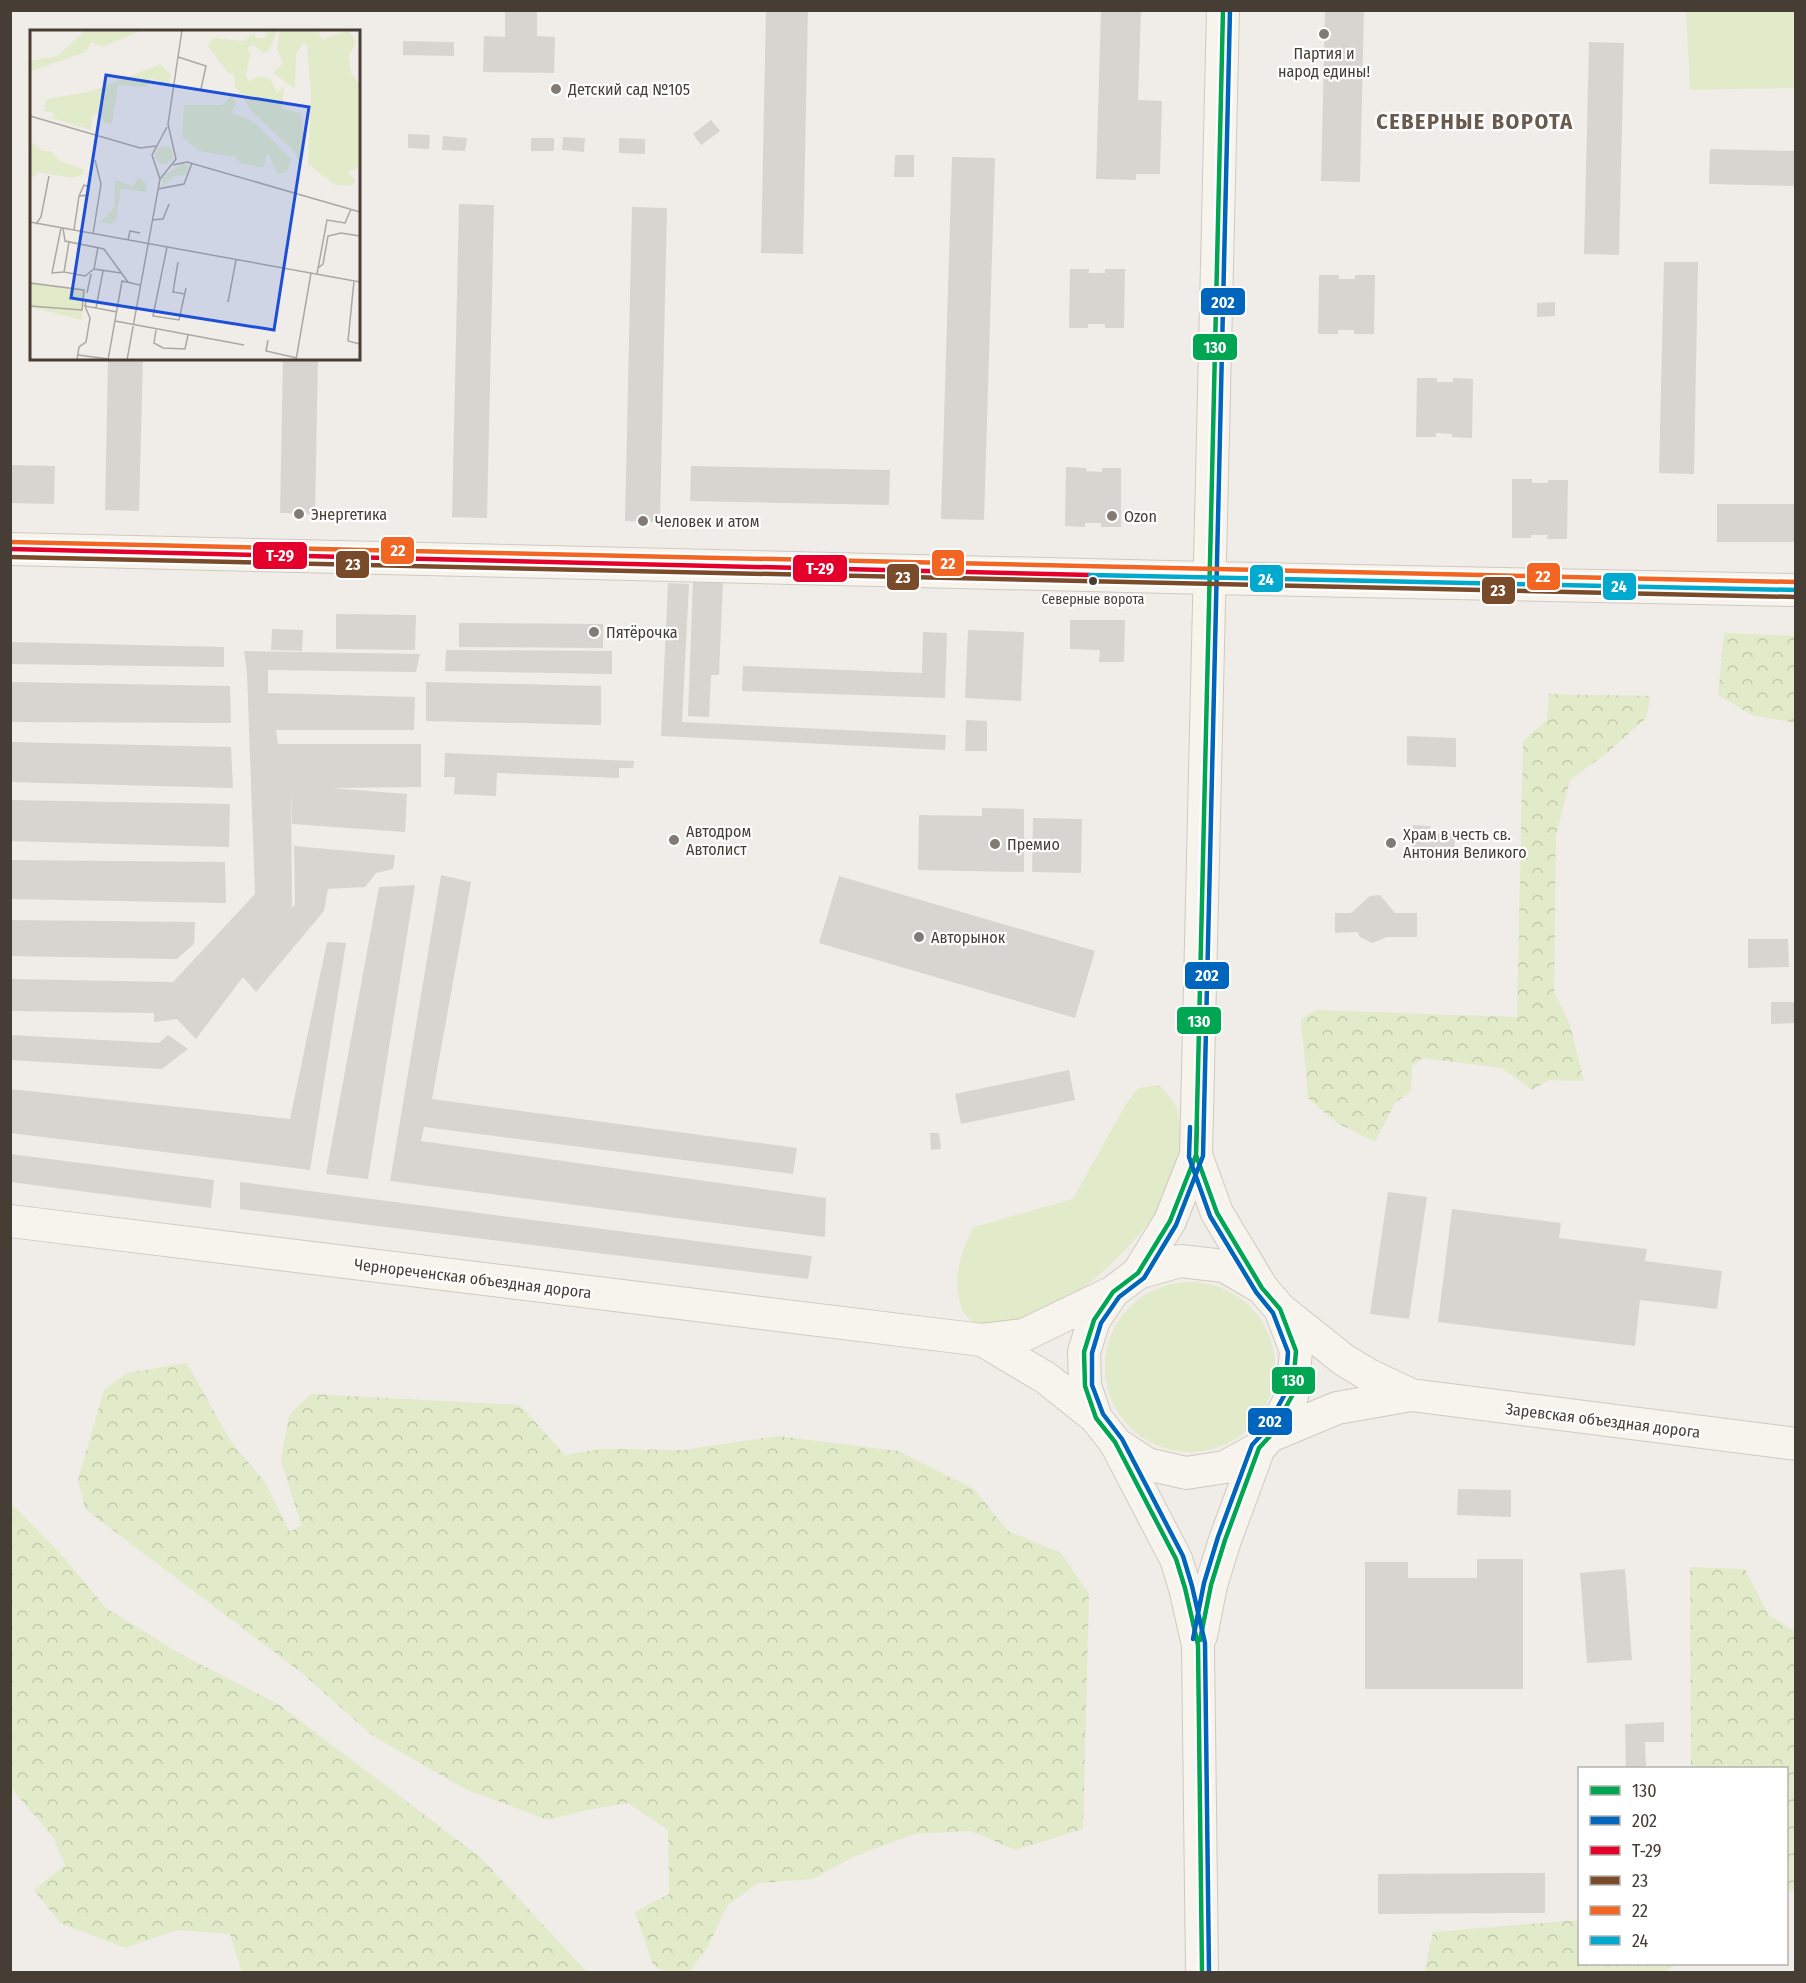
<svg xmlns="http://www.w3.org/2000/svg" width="1806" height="1983" font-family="'Fira Sans Condensed',sans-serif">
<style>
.green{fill:#e1eac9}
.forest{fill:url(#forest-crowns)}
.building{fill:#d8d4d0}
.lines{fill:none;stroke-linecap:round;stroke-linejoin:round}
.secondary-casing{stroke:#cfc9c0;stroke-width:34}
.secondary{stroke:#f7f4ee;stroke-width:32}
.bus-1-casing{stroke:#fff;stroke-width:9}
.bus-2-casing{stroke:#fff;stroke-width:9}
.bus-3-casing{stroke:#fff;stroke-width:9}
.bus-4-casing{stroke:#fff;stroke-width:9}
.bus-5-casing{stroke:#fff;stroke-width:9}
.bus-6-casing{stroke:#fff;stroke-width:9}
.bus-1{stroke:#00a651;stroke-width:4.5}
.bus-2{stroke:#0065bd;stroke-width:4.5}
.bus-3{stroke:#e4002b;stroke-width:4.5}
.bus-4{stroke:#7a4b2a;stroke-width:4.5}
.bus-5{stroke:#f26522;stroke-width:4.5}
.bus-6{stroke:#00a9ce;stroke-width:4.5}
.poi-dot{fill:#827b74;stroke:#fff;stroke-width:2}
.bus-dot{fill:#463e35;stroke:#fff;stroke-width:2}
.labels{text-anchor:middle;stroke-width:4.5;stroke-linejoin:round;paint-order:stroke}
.bus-label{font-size:14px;fill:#463e35;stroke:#fff}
.poi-label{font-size:16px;fill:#463e35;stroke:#fff;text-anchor:start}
.street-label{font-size:16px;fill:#463e35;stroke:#fff}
.district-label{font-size:22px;font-weight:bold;letter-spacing:1.5px;fill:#695b4d;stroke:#fff}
.inset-road{fill:none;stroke:#aca7a1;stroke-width:1.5}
.view{fill:#1d4ed8;fill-opacity:0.15;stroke:#1d4ed8;stroke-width:3}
.inset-edge{fill:none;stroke:#463e35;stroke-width:3}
.line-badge{stroke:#fff;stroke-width:2}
.badge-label{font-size:16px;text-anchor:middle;font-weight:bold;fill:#fff}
</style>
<defs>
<pattern id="forest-crowns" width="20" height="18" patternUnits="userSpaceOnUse" patternTransform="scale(1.5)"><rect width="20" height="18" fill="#e1eac9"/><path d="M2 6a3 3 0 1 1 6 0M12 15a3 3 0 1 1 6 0" fill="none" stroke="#c2caad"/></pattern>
</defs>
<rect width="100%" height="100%" fill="#f0ede9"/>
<path class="green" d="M1686,11H1795V88L1690,90Z
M1160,1085C1165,1092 1173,1099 1176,1107C1182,1120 1182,1166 1176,1180C1155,1230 1073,1306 1022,1328C1013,1331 988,1327 977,1326C973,1322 967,1317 964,1312C950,1287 960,1250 974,1227L1073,1199L1127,1102L1139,1088Z
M1105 1367a85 85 0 1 1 170 0a85 85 0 1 1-170 0Z"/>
<path class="forest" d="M1724,633L1795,636V723L1752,715L1718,695Z
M1549,694L1651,696L1646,718L1608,752L1570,780L1556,835L1554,991L1570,1025L1584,1081L1549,1080L1532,1090L1502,1068L1423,1058L1412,1066L1411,1091L1395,1103L1375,1142L1337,1123L1308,1098L1301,1019L1317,1010L1517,1017L1523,741L1547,720Z
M187,1363L231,1442L265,1482L290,1532L301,1525L281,1460L289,1415L311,1394L520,1405L565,1455L601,1449L683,1450L778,1436L898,1451L974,1489L1008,1531L1061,1553L1089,1594L1083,1829L1015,1850L971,1831L915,1834L855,1856L813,1879L758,1883L728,1905L707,1948L689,1972H665L653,1965L635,1912L669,1894L668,1830L628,1803L582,1811L548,1820L465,1789L373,1736L302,1673L85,1509L78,1480L104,1390L127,1373Z
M10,1502L58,1551L106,1608L184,1656L278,1704L480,1857L587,1972H242L230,1934L177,1930L125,1948L60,1923L34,1890L65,1865L53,1837L11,1788Z
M1690,1567L1745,1569L1768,1614L1795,1632L1796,1888L1787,1894L1786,1768H1691Z
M1579,1920L1580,1964H1678L1664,1972H1424L1433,1932Z"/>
<path class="building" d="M505,10H537V36L555,37L554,73L483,72L484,36L505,37Z
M766,10H808L803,254L761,253Z
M1101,10H1141L1138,100L1162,101L1160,174H1136V180L1096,179Z
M1325,10H1364L1360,182L1321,181Z
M403,41L454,42V56L403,55Z
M1589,42L1624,43L1619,255L1584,254Z
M711,120L720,131L701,145L693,134Z
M408,134L430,135L429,149L408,148Z
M443,136L467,138L465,151L442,150Z
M563,137L585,138L584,152L562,150Z
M531,138H554V151H531Z
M619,138L645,139V154L619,153Z
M1710,149L1796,151V186L1709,184Z
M895,155H914V177H894Z
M952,157L995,158L984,520L941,519Z
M459,204L494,205L487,518L452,517Z
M632,207L667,208L660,522L625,521Z
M1664,262H1698L1694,474L1659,473Z
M1070,269H1089V273H1105V269H1125L1124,328H1105V324H1088V328H1069Z
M1319,275H1339V279H1355V275H1375L1374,334H1354V330H1338V334H1318Z
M1555,302V316L1537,317V303Z
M108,358H143L139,511L105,510Z
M283,358H318L315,514L280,513Z
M1417,378H1437V382H1453V378L1473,379L1472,438L1452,437V434L1436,433V437H1416Z
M10,465L55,466L54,504L10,503Z
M691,466L890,470L889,505L690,501Z
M1066,467L1086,468V471L1102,472V468H1121V527H1101V523H1085V527L1065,526Z
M1512,479H1532V483H1548V480H1568L1567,539H1547L1548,535H1531V538H1512Z
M1717,504H1796V542H1717Z
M693,580L723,581L719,675H711L709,717L688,716Z
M668,583L689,584L682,722L946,735L945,750L661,736Z
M336,614L416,615L415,650L336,649Z
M1070,620H1125L1124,662H1099L1100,650L1070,649Z
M459,623L603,624V648L459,647Z
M272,629L303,630L302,651L271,650Z
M968,630L1024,632L1021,701L965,698Z
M923,632L947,633L945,698L742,691L743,666L922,673Z
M10,642L224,647V667L10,664Z
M446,650L612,651V674L445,671Z
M244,651L420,654L416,672L268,670V693L415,697L414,730H276L278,744H421V787L331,788L407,794L405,832L292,824L291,788L292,908L295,904L294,846L395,855L393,869L376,873L365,887L328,889L324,911L256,992L243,977L196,1039L177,1019L154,1022V1013L10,1011V979L173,982L255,894L247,673Z
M10,682L230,686L231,723L10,722Z
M426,682L601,686V725L426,721Z
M966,720L987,721V751H965Z
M1407,736L1456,738V767L1407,765Z
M10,742L231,747L233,788L10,782Z
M445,753L634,761L633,768H619V778L497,773L496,796L454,794L455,777H444Z
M10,800L230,804L229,847L10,841Z
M982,808L1024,809V872L918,870L919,815L982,816Z
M1033,818L1082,819L1081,873L1032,872Z
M1413,825L1431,826L1428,833L1455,834L1454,850L1412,848Z
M10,860L225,862L226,903L10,899Z
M441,875L471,882L432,1099L797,1148L793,1174L424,1127L421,1141L826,1198L825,1237L390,1181Z
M839,876L1095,951L1075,1018L819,943Z
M415,885L368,1179L326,1174L379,887Z
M1380,895L1395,913H1417V937H1387L1372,943L1360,937L1357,932L1335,933V913H1351L1370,896Z
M10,920L195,922L194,944L177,959L10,956Z
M1748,939H1788L1789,967L1748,968Z
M327,942L346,943L310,1170L10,1133V1089L290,1119Z
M1771,1002H1796V1023L1771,1024Z
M10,1035L159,1043L168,1035L188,1049L162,1069L10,1060Z
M1069,1070L1075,1100L961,1124L955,1094Z
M930,1133H939L941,1149L931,1150Z
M10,1154L214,1180L211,1208L10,1182Z
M240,1182L812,1256L808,1279L240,1209Z
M1388,1192L1427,1197L1409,1319L1370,1314Z
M1452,1209L1561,1223L1559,1238L1647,1249L1645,1261L1722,1271L1717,1309L1640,1300L1635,1346L1438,1322Z
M1458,1489L1511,1490V1517L1457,1515Z
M1477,1559H1523V1689H1365V1562H1408V1578H1477Z
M1625,1569L1632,1660L1587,1663L1580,1573Z
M1664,1722V1742H1645L1646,1768H1626L1625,1724Z
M1545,1873V1913L1378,1914V1874Z"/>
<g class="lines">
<defs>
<path id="secondary" d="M10,549L1209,578L1796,590
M10,1221L982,1340L1024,1335L1113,1292
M1138,1273L1170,1221L1196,1155L1223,10
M1280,1309L1344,1360L1367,1374L1411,1395
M982,1340L1046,1378L1096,1418
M1270,1436L1337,1408L1411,1395L1796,1444
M1115,1443L1147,1464L1186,1473L1225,1467L1259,1448L1270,1436L1292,1396L1296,1351L1280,1309L1262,1288L1217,1213L1196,1155
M1201,1636L1211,1585L1225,1540L1259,1448
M1202,1972L1198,1645L1185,1588L1176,1559L1115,1442L1096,1418L1085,1386L1084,1352L1094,1320L1113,1292L1138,1273L1180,1261L1224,1266L1262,1288"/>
</defs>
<use href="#secondary" class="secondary-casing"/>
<use href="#secondary" class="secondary"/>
<defs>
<path id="bus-1" d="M1197,1127L1196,1155L1217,1213L1262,1288L1280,1309L1296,1351L1292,1396L1270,1436L1259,1448L1225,1540L1211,1585L1200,1640
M1202,1972L1198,1645L1185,1588L1176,1559L1115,1442L1096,1418L1085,1386L1084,1352L1094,1320L1113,1292L1138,1273L1170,1221L1196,1155L1223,10"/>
<path id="bus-2" d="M1190,1127L1189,1157L1210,1216L1256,1292L1273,1313L1288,1352L1285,1394L1264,1432L1252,1445L1218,1537L1204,1583L1193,1639
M1209,1972L1205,1643L1192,1586L1183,1556L1122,1439L1103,1414L1092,1385V1353L1101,1323L1119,1297L1144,1278L1176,1225L1203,1156L1230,10"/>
<path id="bus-3" d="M10,549L1090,575"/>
<path id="bus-4" d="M10,557L1796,597"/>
<path id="bus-5" d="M10,542L1796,582"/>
<path id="bus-6" d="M1090,575L1796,590"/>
</defs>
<use href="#bus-1" class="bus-1-casing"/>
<use href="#bus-2" class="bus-2-casing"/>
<use href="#bus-3" class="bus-3-casing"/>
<use href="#bus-4" class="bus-4-casing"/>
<use href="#bus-5" class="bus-5-casing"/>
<use href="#bus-6" class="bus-6-casing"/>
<use href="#bus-1" class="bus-1"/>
<use href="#bus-2" class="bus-2"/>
<use href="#bus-3" class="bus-3"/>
<use href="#bus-4" class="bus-4"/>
<use href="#bus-5" class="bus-5"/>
<use href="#bus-6" class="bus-6"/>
</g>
<g class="poi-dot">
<circle cx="1324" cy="34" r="6"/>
<circle cx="556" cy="89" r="6"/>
<circle cx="299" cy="514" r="6"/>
<circle cx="1112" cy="516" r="6"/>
<circle cx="643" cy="521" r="6"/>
<circle cx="594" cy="632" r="6"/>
<circle cx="674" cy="840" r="6"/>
<circle cx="1391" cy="843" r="6"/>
<circle cx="995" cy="844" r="6"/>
<circle cx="919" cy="937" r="6"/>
</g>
<circle class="bus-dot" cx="1093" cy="581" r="5"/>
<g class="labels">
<g class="bus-label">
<text x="1093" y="604">Северные ворота</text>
</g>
<g class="poi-label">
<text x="1324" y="59" text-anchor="middle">Партия и<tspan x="1324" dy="18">народ едины!</tspan></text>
<text x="568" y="95">Детский сад №105</text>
<text x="311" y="520">Энергетика</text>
<text x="1124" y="522">Ozon</text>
<text x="655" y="527">Человек и атом</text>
<text x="606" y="638">Пятёрочка</text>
<text x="686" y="837">Автодром<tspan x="686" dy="18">Автолист</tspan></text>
<text x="1403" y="840">Храм в честь св.<tspan x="1403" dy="18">Антония Великого</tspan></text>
<text x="1007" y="850">Премио</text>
<text x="931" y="943">Авторынок</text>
</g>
<g class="street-label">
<text transform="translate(473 1278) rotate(7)" y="6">Чернореченская объездная дорога</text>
<text transform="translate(1603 1420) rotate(7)" y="6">Заревская объездная дорога</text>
</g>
<g class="district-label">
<text x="1475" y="129">СЕВЕРНЫЕ ВОРОТА</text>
</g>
</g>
<g transform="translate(30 30)">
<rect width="330" height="330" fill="#f0ede9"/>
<path d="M125 125a9 9 0 1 1 18 0a9 9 0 1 1-18 0ZM153,133L159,135L156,145L144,146L133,157L132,147ZM0,252L55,260L52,290L0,277Z" fill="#e1eac9"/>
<path d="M56,0H113L72,17L61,12L56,22L1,41L0,31L27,26ZM234,0H247L240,19L234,23L223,15L217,18L220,23L216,47L219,51L230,46L241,50L247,63L254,57L252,79L271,83L275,123L270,132L260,117L223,83L205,56L204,44L198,43L178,16L183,8L214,11L224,2L226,8H232L237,6ZM250,0H288L292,10L318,0L326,12L319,26L321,43L330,54V137L317,142L325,150L323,156L305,155L278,134L281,65L277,15L273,14L266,24L265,59L243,43L253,33L247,19ZM130,34L141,44L139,55L121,48L117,57L88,55L82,94L75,93L68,83L62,87L61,100L22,88L25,83L13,81L17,69L63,61ZM202,65L206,74L201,83L223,91L261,129L257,142L247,144L238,123L233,138L210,133L206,127L169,121L152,107L154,75H192ZM2,112L12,121H21L30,131L53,139L54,144L42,148L7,142L5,147L0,146ZM109,147L116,153V162L91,159L86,190L82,194L70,192L84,178L85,150L103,156Z" fill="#e1eac9"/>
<path class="inset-road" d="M148,27L176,36L171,59M0,86L110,118L126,116M143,135L157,132L330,182M130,149L122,125L137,97M54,155L59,157L58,165L49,166ZM128,159L154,154L162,133M122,190L133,189L139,174M0,192L330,252M6,194L11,187L19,146M31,198L22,243L34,242M33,198L35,211L74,219L98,252M44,200L49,166M63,204L71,154L65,130M98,210L100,201L110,203M39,212L34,242L55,246L64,239M68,217L64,239L91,243M137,217L123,286L149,290L156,258M148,232L143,262L155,264M288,238L293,234L298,206L311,203L330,206M287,244L297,190L315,193L321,179M324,251L318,311L330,314M0,253L54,260L52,280L0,276M57,263L61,244M56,272L55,276L87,282M198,272L206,230M66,278L73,241M85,291L214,315M126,300L124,313L133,318L155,319L158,305M238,310L236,321L267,328M48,325L79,329M47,330L49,317L56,312L60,288L55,276M78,330L92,251L110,255M97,330L130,149L146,129L138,94L152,0M266,330L281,243"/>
<path class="view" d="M76,45L279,77L244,300L41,268Z"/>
<rect width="330" height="330" class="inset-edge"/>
</g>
<g class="line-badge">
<rect x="1200" y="287" width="46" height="29" rx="6" fill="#0065bd"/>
<rect x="1192" y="333" width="46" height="28" rx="6" fill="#00a651"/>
<rect x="380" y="536" width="35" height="29" rx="6" fill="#f26522"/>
<rect x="252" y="541" width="56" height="29" rx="6" fill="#e4002b"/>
<rect x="931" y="549" width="34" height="28" rx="6" fill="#f26522"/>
<rect x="335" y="550" width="35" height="29" rx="6" fill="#7a4b2a"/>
<rect x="792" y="554" width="56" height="29" rx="6" fill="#e4002b"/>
<rect x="1526" y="562" width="35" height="29" rx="6" fill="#f26522"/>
<rect x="886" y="563" width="34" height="28" rx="6" fill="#7a4b2a"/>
<rect x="1249" y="564" width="35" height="29" rx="6" fill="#00a9ce"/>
<rect x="1602" y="572" width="35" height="29" rx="6" fill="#00a9ce"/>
<rect x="1481" y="576" width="35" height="29" rx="6" fill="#7a4b2a"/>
<rect x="1184" y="961" width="46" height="29" rx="6" fill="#0065bd"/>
<rect x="1176" y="1006" width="46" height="29" rx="6" fill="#00a651"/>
<rect x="1271" y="1366" width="45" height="29" rx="6" fill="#00a651"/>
<rect x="1247" y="1407" width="46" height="29" rx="6" fill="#0065bd"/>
</g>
<g class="badge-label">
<text x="1223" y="308">202</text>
<text x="1215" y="353">130</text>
<text x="398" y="556">22</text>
<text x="280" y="561">Т-29</text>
<text x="948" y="569">22</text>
<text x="353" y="570">23</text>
<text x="820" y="574">Т-29</text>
<text x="1543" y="582">22</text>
<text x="903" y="583">23</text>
<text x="1266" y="585">24</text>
<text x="1619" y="592">24</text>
<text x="1498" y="596">23</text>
<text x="1207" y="981">202</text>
<text x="1199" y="1027">130</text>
<text x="1293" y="1386">130</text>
<text x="1270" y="1427">202</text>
</g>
<rect width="1806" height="1983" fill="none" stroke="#463e35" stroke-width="24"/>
<rect x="1578" y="1767" width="210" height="198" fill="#ffffff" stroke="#b5b2ae" stroke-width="1.5"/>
<rect x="1590" y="1786" width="30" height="9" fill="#00a651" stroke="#b5b2ae" stroke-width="1.5"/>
<text x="1632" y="1797" font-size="18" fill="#463e35">130</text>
<rect x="1590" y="1816" width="30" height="9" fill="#0065bd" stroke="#b5b2ae" stroke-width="1.5"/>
<text x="1632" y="1827" font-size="18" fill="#463e35">202</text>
<rect x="1590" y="1846" width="30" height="9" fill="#e4002b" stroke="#b5b2ae" stroke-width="1.5"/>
<text x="1632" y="1857" font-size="18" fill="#463e35">Т-29</text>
<rect x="1590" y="1876" width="30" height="9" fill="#7a4b2a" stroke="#b5b2ae" stroke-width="1.5"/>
<text x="1632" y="1887" font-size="18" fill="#463e35">23</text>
<rect x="1590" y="1906" width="30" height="9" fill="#f26522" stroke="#b5b2ae" stroke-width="1.5"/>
<text x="1632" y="1917" font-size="18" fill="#463e35">22</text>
<rect x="1590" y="1936" width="30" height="9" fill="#00a9ce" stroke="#b5b2ae" stroke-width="1.5"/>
<text x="1632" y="1947" font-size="18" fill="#463e35">24</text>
</svg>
